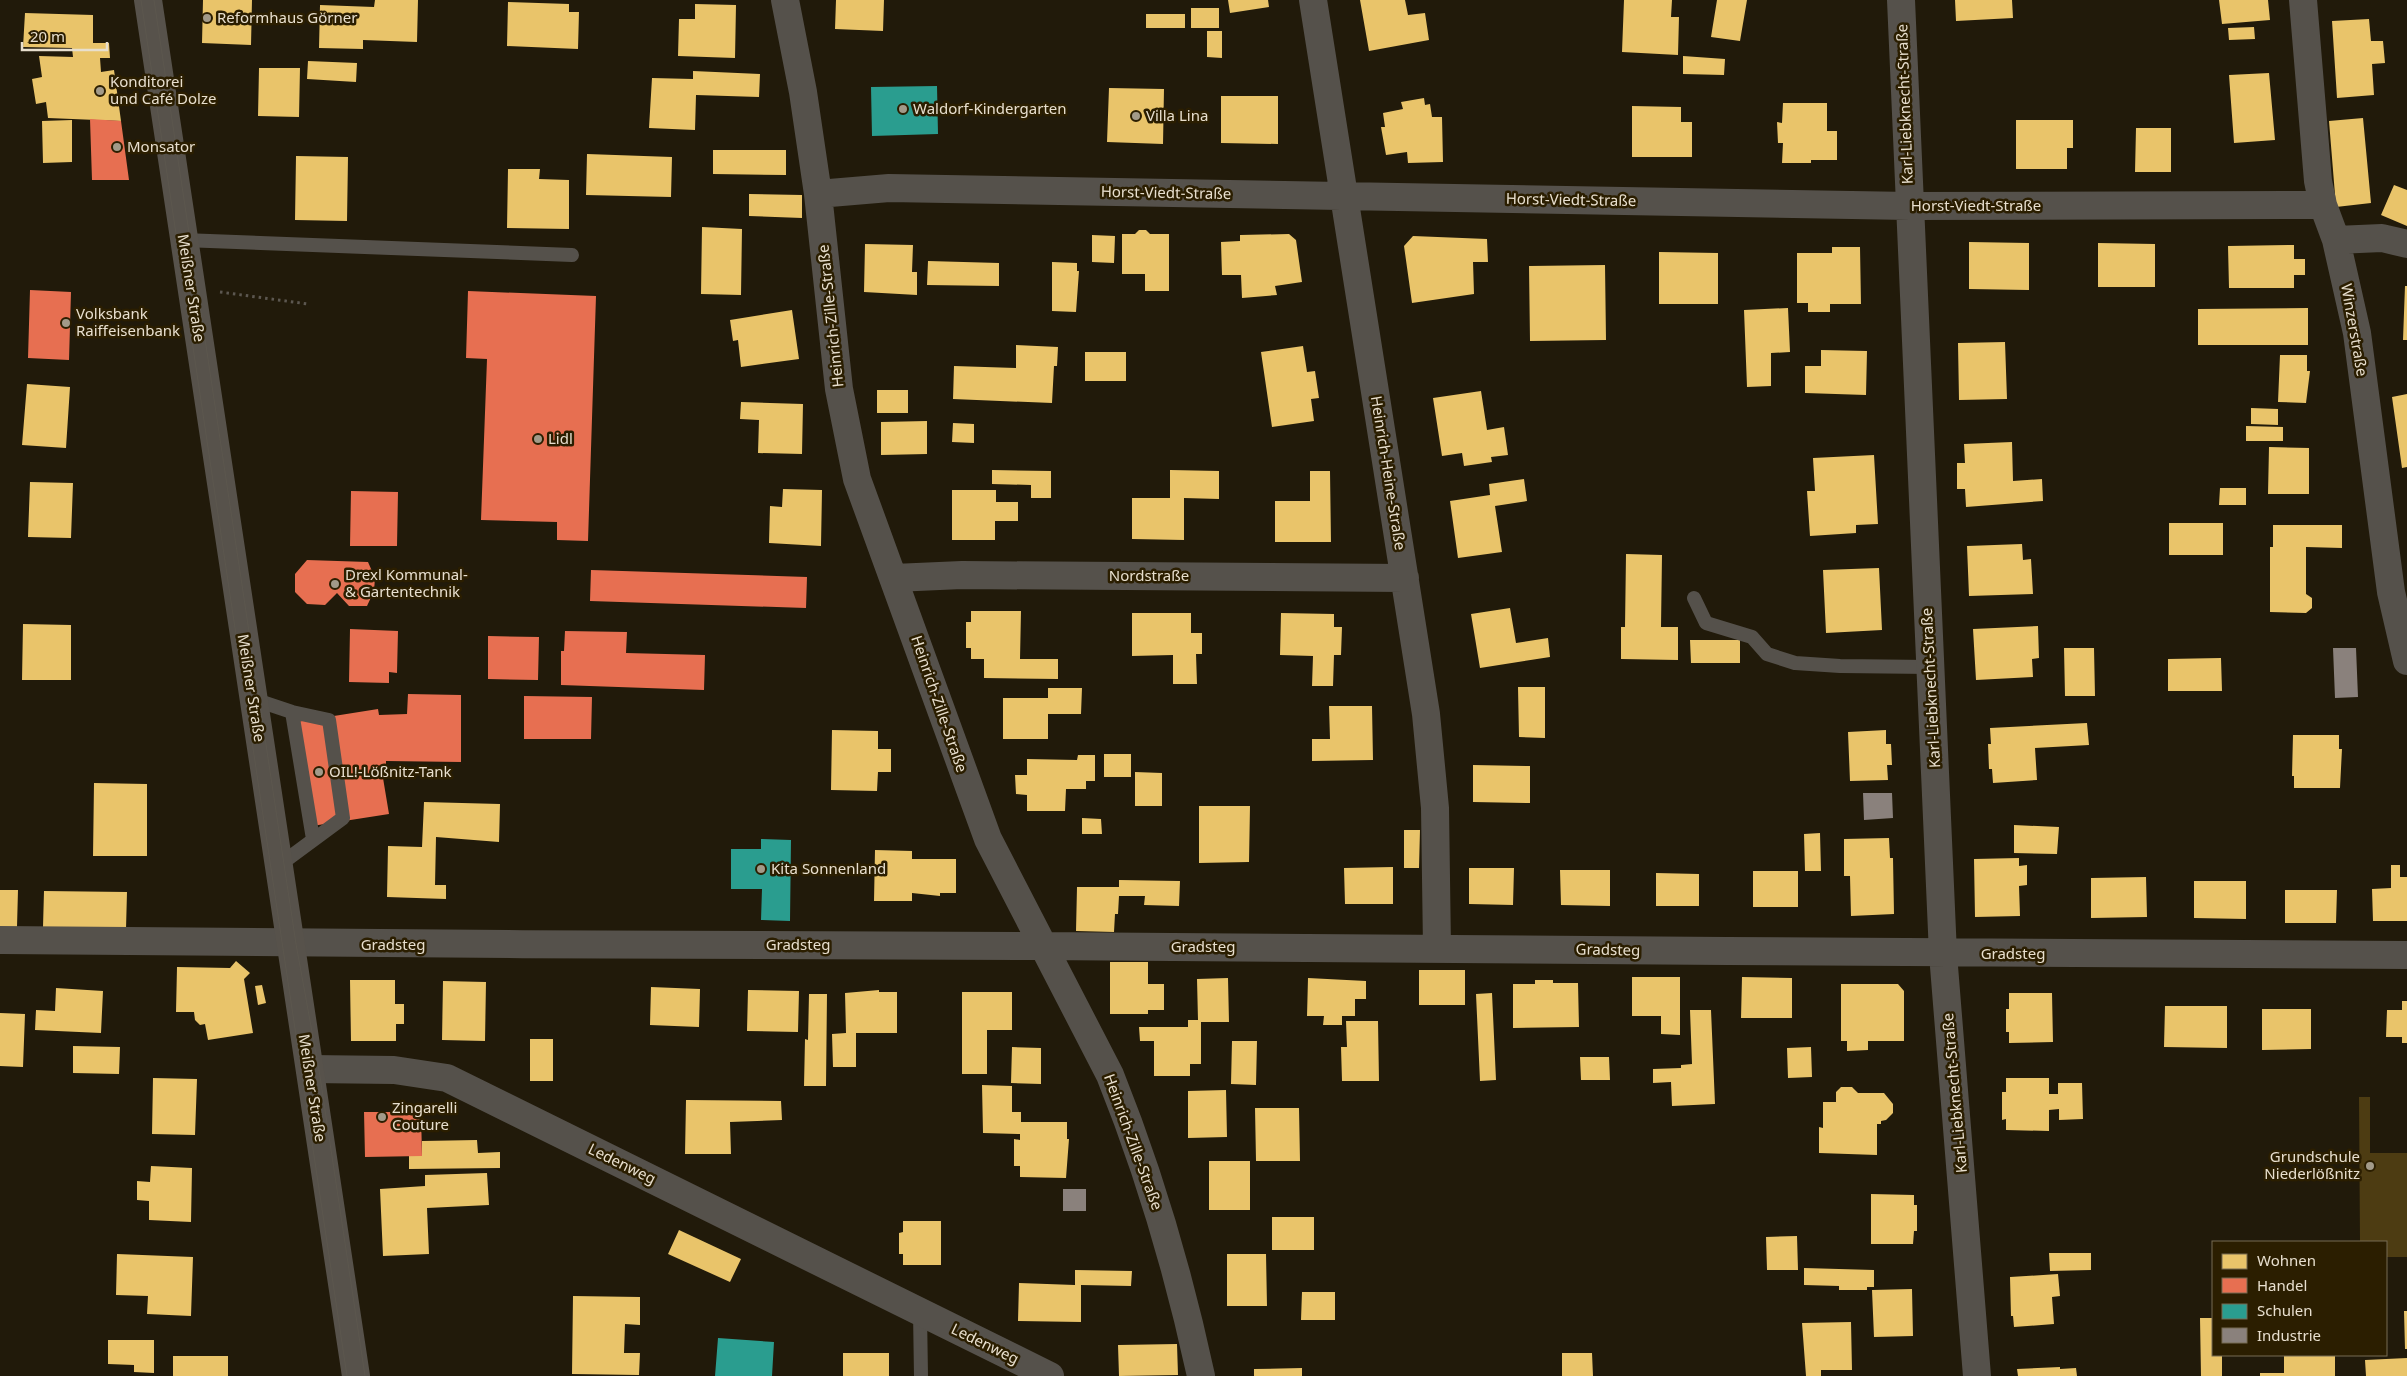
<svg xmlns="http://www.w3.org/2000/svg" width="2407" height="1376" font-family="'Noto Sans',sans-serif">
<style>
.green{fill:#4d3c12}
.homes{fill:#e9c46a}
.shops{fill:#e76f51}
.schools{fill:#2a9d8f}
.industry{fill:#8a817c}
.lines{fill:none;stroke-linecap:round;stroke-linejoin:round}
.path{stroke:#5c5750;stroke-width:3;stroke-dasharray:2.5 4;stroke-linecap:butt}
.service{stroke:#55514b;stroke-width:14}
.minor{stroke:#55514b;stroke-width:28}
.secondary{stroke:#57524b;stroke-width:28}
.tram{stroke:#5c574e;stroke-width:1}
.poi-dot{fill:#a29a89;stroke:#2b1e00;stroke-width:2}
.labels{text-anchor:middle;stroke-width:5;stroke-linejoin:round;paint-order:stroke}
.poi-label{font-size:15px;fill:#e8dfce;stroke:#2b1e00;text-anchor:start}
.street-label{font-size:15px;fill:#e8dfce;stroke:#2b1e00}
</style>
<rect width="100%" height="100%" fill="#211a0a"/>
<path class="green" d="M2359,1097H2370V1153H2407V1257H2386V1242H2360Z"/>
<path class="homes" d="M203,0H252L251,45L202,43Z
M375,0H418L417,42L363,40V49L319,48L320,5L374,7Z
M836,0H884L883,31L835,29Z
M1228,0H1268L1269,7L1230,13Z
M1360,0H1405L1408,15L1425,13L1429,40L1369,51Z
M1624,0H1672L1671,17H1679L1678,55L1622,52Z
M1717,0H1747L1740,41L1711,37Z
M1955,0H2012L2013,18L1956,21Z
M2219,0H2268L2270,20L2222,24Z
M508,2L569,4V12H579L578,49L507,46Z
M695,4L736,5L735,58L678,56L679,19H695Z
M1191,8H1219V28H1191Z
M25,13L93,15V43H109L110,58H100L101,72L114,70L121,121L48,118L46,102L36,104L32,79L42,77L39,56L73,57L72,48L23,47Z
M1146,14H1185V28H1146Z
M2369,19L2371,41H2383L2385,63L2372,64L2374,95L2337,98L2332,21Z
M2254,27L2255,39L2229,40L2228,28Z
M1207,31H1222V58L1207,57Z
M1683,56L1725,59L1724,75L1683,74Z
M308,61L357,63L356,82L307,79Z
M259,68H300L299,117L258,116Z
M693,71L760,74L759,97L696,95L695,130L649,128L652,78L693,79Z
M2269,73L2275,140L2234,143L2229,75Z
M1109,88L1164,89L1163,144L1107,142Z
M1221,96H1278V144L1221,143Z
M1424,98L1425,105L1430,104L1432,117H1442L1443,162L1408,163L1407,152L1386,155L1381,127H1385L1383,113L1403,109L1401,102Z
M1783,103H1827V131H1837V160H1811V163H1782L1783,143H1778L1777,122L1782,123Z
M1632,106L1681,107V122H1692V157H1632Z
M2363,118L2371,203L2336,207L2329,121Z
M72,120V162L43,163L42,121Z
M2016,120H2073V148H2067V169H2016Z
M2136,128H2171V172H2135Z
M713,150H786V175L713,174Z
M587,154L672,157L671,197L586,195Z
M296,156L348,157L347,221L295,220Z
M508,169H540L539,179L569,180V229L507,228Z
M2394,185L2407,190V226L2381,215Z
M749,194L802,195V218L749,216Z
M702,227L742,229L741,295L701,294Z
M1139,230H1146L1150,234H1169V291H1145V274H1122V234H1135Z
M1289,234L1296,240L1302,282L1275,286L1277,295L1242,298L1241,275H1222L1221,242L1240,241V235Z
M1092,235L1115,236L1114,263L1092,262Z
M1413,236L1487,239L1488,262H1473L1474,294L1412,303L1404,246Z
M1969,242L2029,243V290L1969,289Z
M2098,243L2155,244V287H2098Z
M865,244L913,245L912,272H917V295L864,292Z
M2294,245V259H2305V275H2294V288H2229L2228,246Z
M1832,247H1860L1861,304H1830V312H1808V303H1797V253H1832Z
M1659,252L1718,253V304H1659Z
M928,261L999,263V286L927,285Z
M1052,262L1077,263V271H1079L1076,312L1052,311Z
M1605,265L1606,340L1530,341L1529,266Z
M2405,286H2407V340H2403Z
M1788,308L1790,352L1771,353V386L1747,387L1744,310Z
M2308,308V345H2198V309Z
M792,310L799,359L741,367L738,340L733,341L730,320Z
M2005,342L2007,399L1959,400L1958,343Z
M1016,345L1058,347L1057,366H1054L1052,403L953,399L954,366L1016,368Z
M1303,346L1307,372L1315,371L1319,398L1311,399L1314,421L1272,427L1261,352Z
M1821,350L1867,351L1866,395L1805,393V366H1821Z
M1085,352H1126V381H1085Z
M2280,355H2307V371H2310L2306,403L2278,402Z
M27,384L70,387L66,448L22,445Z
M877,390H908V413H877Z
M1481,391L1487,430L1504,427L1508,455L1491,457L1492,462L1464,466L1462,453L1442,456L1433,398Z
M2407,394V467L2402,468L2392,397Z
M741,402L803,404L802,454L758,453L759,420L740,419Z
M2251,408L2278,409V425L2251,424Z
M927,421V454L881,455V422Z
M953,423L974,424V443L952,442Z
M2246,426L2283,427V441H2246Z
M2012,442L2013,481L2042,479L2043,501L1966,507L1965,489H1957V463H1965L1964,444Z
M2269,447L2309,448V494H2268Z
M1874,455L1878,524L1856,525V533L1810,536L1807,491H1815L1813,458Z
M992,470L1051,471V498H1031V485L992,484Z
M1170,470L1219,471V499L1184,498V540L1132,539V498H1170Z
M1310,471H1330L1331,542H1275V501H1310Z
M1524,479L1527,501L1495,506L1502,552L1458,558L1450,501L1490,495L1489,484Z
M30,482L73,483L71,538L28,537Z
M2220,488H2246V505H2219Z
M783,489L822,490L821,546L769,543L770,506L782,507Z
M952,490H996V502H1018V521H995V540H952Z
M2169,523H2223V555H2169Z
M2273,525H2342V548L2306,547V594L2312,598V608L2306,613L2270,612V547H2273Z
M2022,544L2023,560L2031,559L2033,594L1969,596L1967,546Z
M1626,554L1662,555L1661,627H1678V660L1621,659V627H1625Z
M1879,568L1882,630L1826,633L1823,570Z
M1510,608L1516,643L1548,638L1550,657L1480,668L1471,614Z
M971,611H1021L1020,659H1058V679L984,678V659H971V648H966V622H971Z
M1132,613H1191V633H1202V654H1196L1197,684H1173V655L1132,656Z
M1281,613L1334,614V627H1342L1341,655H1334L1333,686H1312L1313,656L1280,655Z
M23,624L71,625V680H22Z
M2038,626L2039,658L2032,659L2033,677L1976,680L1973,629Z
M1690,640H1740V663H1691Z
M2064,648H2094L2095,696H2065Z
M2221,658L2222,691H2168V659Z
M1518,687H1545V738L1519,737Z
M1048,688H1082L1081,714H1048V739H1003V698H1048Z
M1329,706H1372L1373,760L1312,761V739H1330Z
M2087,723L2089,745L2035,748L2037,780L1993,783L1992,769H1989L1988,744H1991L1990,728Z
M832,730L878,731V749H891V772H878L877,791L831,790Z
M1886,730V744H1891L1892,765H1887L1888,780L1850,781L1848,732Z
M2293,735H2339V749H2342L2340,788H2294V776H2292Z
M1104,754H1131V777H1104Z
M1078,755H1095V781H1086V789H1066L1065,811H1027V795L1016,794L1015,775H1027V759L1077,760Z
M1473,765L1530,766V803L1473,802Z
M1135,772L1162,773V806H1135Z
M94,783L147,784V856H93Z
M424,802L500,804L499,842L436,837L435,885H446V899L387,897L388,846L422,847Z
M1199,806H1250L1249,862L1199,863Z
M1082,818L1101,819L1102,834H1082Z
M2014,825L2059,827L2057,854L2014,853Z
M1404,830H1420L1419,868H1404Z
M1820,833L1821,871H1805L1804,834Z
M1889,838L1890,858H1893L1894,914L1851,916L1850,876H1844V839Z
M875,850L912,851V859H956V893H940V896L912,893V901H874Z
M2019,858V866L2027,865V885L2019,886L2020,916L1975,917L1974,859Z
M2391,865H2400V877H2407V921H2373L2372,889L2391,888Z
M1393,867V904H1345L1344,868Z
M1469,868H1514L1513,905L1469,904Z
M1560,870H1610V906L1561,905Z
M1753,871H1798V907H1753Z
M1656,873L1699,874V906H1656Z
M2146,877L2147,917L2091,918V878Z
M1119,880L1180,881L1179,906L1144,905L1145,896H1119L1118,914H1115L1114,932L1076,931L1077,887H1119Z
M2194,881H2246V919L2194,918Z
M0,890H18L17,927H0Z
M2285,890H2337L2336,923H2285Z
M44,891L127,892L126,929L43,927Z
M236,961L250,973L244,979L253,1033L208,1040L205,1024L200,1025L195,1020L194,1012H176L177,967L230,968Z
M1110,962H1148V984H1164V1010H1148V1014H1110Z
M1419,970H1465V1005H1419Z
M1632,977H1680V1035L1661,1034V1016H1632Z
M1742,977L1792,978V1018H1741Z
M1228,978L1229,1022H1201V1064H1190V1076H1154V1041H1140L1139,1027H1188V1020H1198L1197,979Z
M1308,978L1366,981V999H1355V1016H1342V1025H1323L1324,1016H1307Z
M350,980H395V1004H404V1024H396V1041H351Z
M1535,980H1553V983H1578L1579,1027L1513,1028V984H1535Z
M443,981L486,982L485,1041L442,1040Z
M1841,984H1898L1904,991V1041H1868V1050L1847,1051V1041H1841Z
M262,985L266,1003L258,1005L255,986Z
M651,987L700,989L699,1027L650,1025Z
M56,988L103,991L101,1033L35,1030L36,1010L55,1011Z
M748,990L799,991L798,1032L747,1031Z
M879,990V992H897V1033H856V1067H833L832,1034L846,1033L845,993Z
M962,992H1012V1030H987V1074H962Z
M1492,993L1496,1080L1480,1081L1476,994Z
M2009,993H2052L2053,1042L2009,1043V1032H2006V1009H2009Z
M809,994H827L826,1086H804L805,1039L808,1040Z
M2402,1001H2407V1043H2402V1037H2386L2387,1010H2402Z
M2165,1006H2227V1048L2164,1047Z
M2262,1009H2311V1049L2262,1050Z
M1690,1010H1711L1715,1104L1672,1106L1671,1082L1653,1083V1069L1681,1068V1065L1692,1064Z
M0,1013L25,1014L23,1067L0,1066Z
M1346,1021H1378L1379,1081H1342L1341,1047H1347Z
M530,1039H553V1081H530Z
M1232,1041H1257L1256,1085L1231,1084Z
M73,1046L120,1047L119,1074L73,1073Z
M1012,1047L1041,1048V1084L1011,1083Z
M1811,1047L1812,1077L1788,1078L1787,1048Z
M1580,1057H1609L1610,1080H1581Z
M153,1078L197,1079L195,1135L152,1134Z
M2006,1078H2049V1094H2058V1083H2082L2083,1119L2059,1120V1109L2049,1110V1131L2006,1130V1119L2002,1120V1092H2006Z
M982,1085L1012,1086V1112H1021V1122H1067V1139H1069L1066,1178L1020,1177V1166H1014V1139L1020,1140V1134L983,1133Z
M1841,1087H1852L1858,1093H1884L1893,1104V1113L1886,1120L1881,1121V1124H1877V1155L1819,1153V1127L1823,1128V1102H1836V1092Z
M1226,1090L1227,1137L1188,1138V1091Z
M686,1100L781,1101L782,1120L730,1122L731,1154H685Z
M1255,1108H1299L1300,1161H1256Z
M477,1140L478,1153L500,1152V1168L409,1169V1156H422V1141Z
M1209,1161H1250V1210H1209Z
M151,1166L192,1168L191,1222L149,1220V1201L137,1200V1181L150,1182Z
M487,1173L489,1205L427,1208L429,1254L383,1256L380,1189L425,1186V1175Z
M1871,1194L1914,1195V1205H1917V1231H1914L1913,1244H1871Z
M1272,1217H1314V1250H1272Z
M903,1221H941V1265H903V1254H899V1233L903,1232Z
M679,1230L741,1259L730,1282L668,1254Z
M1797,1236L1798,1270H1767L1766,1237Z
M2049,1253H2091V1270L2050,1271Z
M117,1254L193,1257L191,1316L147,1314L148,1296L116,1295Z
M1227,1254H1266L1267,1306H1227Z
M1804,1268L1874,1270V1287H1867V1290H1839V1286L1804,1285Z
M1075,1270L1132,1271L1131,1286L1081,1285V1322L1018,1321L1019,1283L1075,1285Z
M2058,1274L2060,1296L2052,1297L2054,1324L2014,1327L2013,1316H2011L2010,1277Z
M1912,1289L1913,1336L1874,1337L1872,1290Z
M1302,1292H1335V1320H1301Z
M573,1296L640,1297V1325L625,1324L624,1353H640L639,1375L572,1374Z
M2404,1311H2407V1349H2405Z
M2200,1318H2213V1355H2222V1376H2201Z
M1851,1322L1852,1370H1821V1376H1806L1802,1323Z
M108,1340H154V1373L134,1372V1365L108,1364Z
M1177,1344L1178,1375L1119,1376L1118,1345Z
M843,1353H889V1376H843Z
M1562,1353H1592L1593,1376H1562Z
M2284,1355H2335V1376H2260V1373H2284Z
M173,1356H228V1376H173Z
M2407,1358V1376H2366L2365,1360Z
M2060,1367V1369L2076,1368L2077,1376H2018L2017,1369Z
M1302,1368V1376H1254V1369Z"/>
<path class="shops" d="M90,119L121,121L129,180H92Z
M30,290L71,292L69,360L28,358Z
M468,291L596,296L588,541L557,540V522L481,520L487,359L466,358Z
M351,491L398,492L397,546H350Z
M307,560L368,562L375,578L374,591L367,606H349L337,593L325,605L307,604L295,592V574Z
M591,570L807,577L806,608L590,601Z
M350,629L398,631L397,673L389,672V683L349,682Z
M565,631L627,632L626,653L705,655L704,690L561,685V651H564Z
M488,636L539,637L538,680L488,679Z
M408,694L461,695V762L386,761V765L381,766L389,814L312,826L296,722L378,709L379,715L407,714Z
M524,696L592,697L591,739H524Z
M364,1112H421L422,1156L365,1157Z"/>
<path class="schools" d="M937,86L938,134L872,136L871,87Z
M761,839L791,840L790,921L761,920L762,889H731V849H761Z
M718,1338L774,1342L772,1376H715Z"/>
<path class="industry" d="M2333,648H2356L2358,697L2335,698Z
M1863,793H1892L1893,818L1864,820Z
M1063,1189H1086V1211H1063Z"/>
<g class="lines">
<path class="path" d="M220,292L308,304"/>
<path class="service" d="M183,240L572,255
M1694,598L1706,623L1752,637L1767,654L1795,663L1840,666L1930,667
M253,699L292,712L329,720L343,818L278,866
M292,712L313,839
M920,1312L921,1376"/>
<path class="minor" d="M785,0L803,92L818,194L839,389L857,479L988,839L1110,1075C1149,1172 1179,1274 1201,1376
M1313,0L1426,714L1435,808L1437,948
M1901,0L1943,954L1977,1376
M2303,0L2318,181L2323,205L2336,240L2357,333L2391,592L2407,661
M818,194L889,188L1910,206L2323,205
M2336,240L2382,238L2407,244
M894,578L962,575L1405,578
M0,940C347,945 693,944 1040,946C1496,948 1951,954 2407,955
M310,1069L394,1070L447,1078L1050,1376"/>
<path class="secondary" d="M148,0L356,1376"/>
<path class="tram" d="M141,0L347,1376
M154,0L296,944L319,1070L365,1376"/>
</g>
<g class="poi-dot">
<circle cx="207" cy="18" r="5"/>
<circle cx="100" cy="91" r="5"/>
<circle cx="903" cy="109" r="5"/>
<circle cx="1136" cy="116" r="5"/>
<circle cx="117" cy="147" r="5"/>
<circle cx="66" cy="323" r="5"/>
<circle cx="538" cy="439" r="5"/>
<circle cx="335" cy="584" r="5"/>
<circle cx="319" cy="772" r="5"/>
<circle cx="761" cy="869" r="5"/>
<circle cx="382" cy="1117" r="5"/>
<circle cx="2370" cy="1166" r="5"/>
</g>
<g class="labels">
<g class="poi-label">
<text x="217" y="23">Reformhaus Görner</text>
<text x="110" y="87">Konditorei<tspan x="110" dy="17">und Café Dolze</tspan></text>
<text x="913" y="114">Waldorf-Kindergarten</text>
<text x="1146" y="121">Villa Lina</text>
<text x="127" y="152">Monsator</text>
<text x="76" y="319">Volksbank<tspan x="76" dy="17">Raiffeisenbank</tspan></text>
<text x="548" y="444">Lidl</text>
<text x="345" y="580">Drexl Kommunal-<tspan x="345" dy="17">&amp; Gartentechnik</tspan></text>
<text x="329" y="777">OIL!-Lößnitz-Tank</text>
<text x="771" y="874">Kita Sonnenland</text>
<text x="392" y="1113">Zingarelli<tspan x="392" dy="17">Couture</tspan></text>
<text x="2360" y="1162" text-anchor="end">Grundschule<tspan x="2360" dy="17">Niederlößnitz</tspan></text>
</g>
<g class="street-label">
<text transform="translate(1905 104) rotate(-92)" y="5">Karl-Liebknecht-Straße</text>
<text transform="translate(1166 193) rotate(1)" y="5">Horst-Viedt-Straße</text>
<text transform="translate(1571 200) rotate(1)" y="5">Horst-Viedt-Straße</text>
<text x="1976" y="211">Horst-Viedt-Straße</text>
<text transform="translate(191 288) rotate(81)" y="5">Meißner Straße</text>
<text transform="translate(831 316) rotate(-96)" y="5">Heinrich-Zille-Straße</text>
<text transform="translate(2354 330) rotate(80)" y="5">Winzerstraße</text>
<text transform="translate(1388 473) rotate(81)" y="5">Heinrich-Heine-Straße</text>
<text x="1149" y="581">Nordstraße</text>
<text transform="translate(251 688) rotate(81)" y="5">Meißner Straße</text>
<text transform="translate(1931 688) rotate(-93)" y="5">Karl-Liebknecht-Straße</text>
<text transform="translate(939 704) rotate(71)" y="5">Heinrich-Zille-Straße</text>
<text x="393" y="950">Gradsteg</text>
<text x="798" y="950">Gradsteg</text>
<text x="1203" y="952">Gradsteg</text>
<text transform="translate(1608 950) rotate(1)" y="5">Gradsteg</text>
<text x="2013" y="959">Gradsteg</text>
<text transform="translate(312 1088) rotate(81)" y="5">Meißner Straße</text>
<text transform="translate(1955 1093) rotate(-95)" y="5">Karl-Liebknecht-Straße</text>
<text transform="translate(1133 1142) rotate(70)" y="5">Heinrich-Zille-Straße</text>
<text transform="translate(622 1164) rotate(26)" y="5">Ledenweg</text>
<text transform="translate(985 1344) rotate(26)" y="5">Ledenweg</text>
</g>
</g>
<rect x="2212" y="1241" width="175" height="115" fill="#2b1e00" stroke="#776b52"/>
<rect x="2222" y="1254" width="25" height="15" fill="#e9c46a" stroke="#776b52"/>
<text x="2257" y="1266" font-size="15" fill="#e8dfce">Wohnen</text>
<rect x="2222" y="1278" width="25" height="15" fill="#e76f51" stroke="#776b52"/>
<text x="2257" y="1291" font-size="15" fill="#e8dfce">Handel</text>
<rect x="2222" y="1304" width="25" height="15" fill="#2a9d8f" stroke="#776b52"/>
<text x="2257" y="1316" font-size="15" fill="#e8dfce">Schulen</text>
<rect x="2222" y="1328" width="25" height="15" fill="#8a817c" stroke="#776b52"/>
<text x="2257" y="1341" font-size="15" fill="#e8dfce">Industrie</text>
<path d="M22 42v8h85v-8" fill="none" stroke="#e8dfce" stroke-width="2.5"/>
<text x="30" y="42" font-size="15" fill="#e8dfce" stroke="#2b1e00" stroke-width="4" paint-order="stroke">20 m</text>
</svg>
